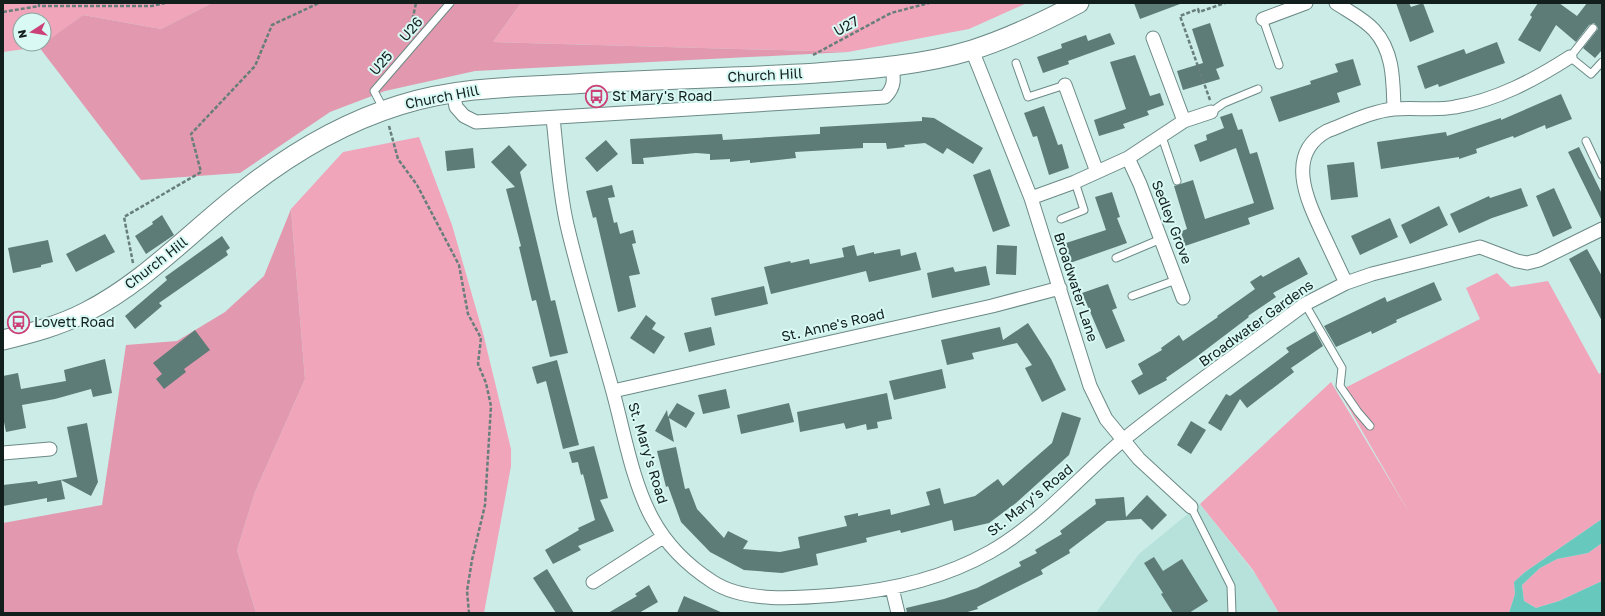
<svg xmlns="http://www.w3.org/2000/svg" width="1605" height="616" font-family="'Golos Text',sans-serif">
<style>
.built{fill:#b7e1db}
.green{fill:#f0a5bb}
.forest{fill:#e298ae}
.water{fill:#67c8be}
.building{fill:#5d7b77}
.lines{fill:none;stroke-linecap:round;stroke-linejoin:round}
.lane-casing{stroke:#6c8a86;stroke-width:9}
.street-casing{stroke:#6c8a86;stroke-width:15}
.secondary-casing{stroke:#6c8a86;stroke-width:21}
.path{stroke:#687e7b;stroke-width:2.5;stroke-dasharray:4 2;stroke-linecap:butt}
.lane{stroke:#fff;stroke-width:7}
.street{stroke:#fff;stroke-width:13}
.secondary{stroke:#fff;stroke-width:19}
.labels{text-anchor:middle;stroke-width:4;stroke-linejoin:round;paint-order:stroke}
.street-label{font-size:14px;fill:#131f1d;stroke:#d8f9f4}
.poi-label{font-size:14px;fill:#131f1d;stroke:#d8f9f4;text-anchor:start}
</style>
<rect width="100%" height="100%" fill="#cbece7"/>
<path class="built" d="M1200,504L1256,575L1279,613H1096L1139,554Z"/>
<path class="green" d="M3,3H212L161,29L83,15L44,44V20H20V44H43L39,47L3,52Z
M521,3H1027L969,29L848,52L493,42Z
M419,137L452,225L483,333L511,449V466L484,613H256L237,550L255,492L305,379L291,209L343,152Z
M1497,273L1511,287L1548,281L1599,374L1602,372V519L1525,572L1514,582L1515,594L1509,613H1279L1253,570L1200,504L1331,382L1410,514L1339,391L1480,319L1466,288Z
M1602,543V581L1559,601L1536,608L1524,601L1522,585L1540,568L1557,559L1588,553Z"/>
<path class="forest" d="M212,3H521L493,42L848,52L475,71L385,91L330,112L240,173L141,180L39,47L83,15L161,29Z
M291,209L305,379L255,492L237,550L256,613H3V523L102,505L126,345L177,341L225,312L264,276Z"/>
<path class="water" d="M1602,519V543L1588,553L1557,559L1540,568L1522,585L1524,601L1536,608L1559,601L1602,581V613H1509L1515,594L1514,582L1525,572Z"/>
<path class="building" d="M1134,3H1180V4L1140,19Z
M1396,3H1409L1411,7L1423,3L1434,32L1410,42Z
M1538,3H1559L1577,16L1587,3H1602V50L1595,58L1583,48L1598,29L1597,26L1594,23L1589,25L1576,42L1556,25L1540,52L1518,40L1532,17L1530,15Z
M1210,23L1224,66L1216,69L1220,79L1183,90L1177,71L1203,63L1192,29Z
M1110,33L1115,44L1068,61L1069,64L1043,73L1037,57L1062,48L1061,44L1086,35L1088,41Z
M1497,42L1505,63L1439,87L1438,84L1425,89L1417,66L1464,49L1466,54Z
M1135,55L1150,96L1160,93L1164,105L1147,111L1149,115L1123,124L1125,128L1099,136L1094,120L1126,109L1110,62Z
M1353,59L1361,85L1337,93L1340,102L1279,122L1270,97L1311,84L1310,81L1338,72L1335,64Z
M1561,94L1572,119L1546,129L1545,125L1514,138L1513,136L1476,149L1477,153L1459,159V157L1381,169L1377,142L1446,132L1447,136L1501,118V120Z
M1044,106L1058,145L1062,144L1069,168L1049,175L1037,136L1033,137L1024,113Z
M1232,113L1238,130L1242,129L1250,154L1257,152L1274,209L1248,218L1250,224L1182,247L1177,233L1187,229L1174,186L1193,180L1205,219L1254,203L1236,148L1200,162L1194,145L1207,140L1206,135L1224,128L1220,117Z
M922,117L934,118L983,148L973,164L947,148L943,154L925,143L904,145L905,147L887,149L886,143H863V148L795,152L796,158L750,163V160L730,162V159L710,160V154L696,153L643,158L644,164H632L630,139L722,134L723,140L820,134V127L922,121Z
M606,140L618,154L597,172L585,158Z
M509,145L527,165L520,172L551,301L555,300L568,353L550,357L536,300L532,301L519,247L521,246L506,189L515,187L491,162Z
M1579,147L1602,194V221L1568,152Z
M473,148L475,168L447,171L445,151Z
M1354,162L1358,197L1331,200L1327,165Z
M990,169L1010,226L993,232L973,175Z
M612,185L615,197L608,198L614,223L617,222L620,234L633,230L636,243L632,244L640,274L629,276L636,307L618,312L596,217L593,218L586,191Z
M1521,188L1528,206L1492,218L1459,233L1450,214L1489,196L1490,198Z
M1554,188L1572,228L1553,237L1536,196Z
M1112,192L1120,217L1117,218L1127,243L1070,263L1063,244L1106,230L1095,197Z
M1439,206L1448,225L1410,244L1401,225Z
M162,215L174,235L146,254L135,236L153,224L152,222Z
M1390,218L1398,237L1360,255L1351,236Z
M105,234L115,252L76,272L66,254Z
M222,236L230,248L226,251L228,255L159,303L162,306L135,329L125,316L167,280L165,277Z
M48,240L53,262L41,265V267L13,273L8,248Z
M854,245L857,256L874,252V254L900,249L901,256L916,252L921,270L869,282L866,271L771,294L764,267L790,261L791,263L809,259L810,264L844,257L842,248Z
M997,245L1017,246L1016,275L996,274Z
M1587,249L1602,276V321L1569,259Z
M1299,257L1308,274L1273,293L1276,297L1248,316L1249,317L1195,358L1166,378L1167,380L1139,395L1131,381L1143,374L1138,364L1162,350L1161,348L1179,335L1183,341L1218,317L1217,316L1255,289L1250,282L1261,275L1263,277Z
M986,266L990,285L932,298L927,273L953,267L955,272Z
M1434,282L1442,300L1396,320L1397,322L1372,334L1371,331L1336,347L1324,326L1385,297L1387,302Z
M1108,284L1117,308L1112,310L1125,341L1106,349L1082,293Z
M764,286L768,304L715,316L711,298Z
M646,315L656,323L652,329L665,337L654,354L630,338Z
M1028,323L1051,359L1066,390L1042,402L1025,368L1032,365L1017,343L972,353L974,359L947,365L941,340L1000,327L1003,340Z
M711,327L715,345L689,352L684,333Z
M195,330L210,350L184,369L186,372L164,389L156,379L162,374L153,363Z
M1315,331L1323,346L1291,368L1294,372L1247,408L1240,399L1221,431L1208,423L1226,394L1230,396L1289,352L1286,348Z
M105,359L112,393L93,397L91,389L55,399L22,405L26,428L6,432L3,417V376L18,373L21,389L66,381L64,370Z
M557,360L579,445L563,449L546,381L537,384L532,367Z
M942,369L946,388L894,400L889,381Z
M726,389L730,408L703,414L698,395Z
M887,393L892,419L877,422L878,428L867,430L866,424L846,429L844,423L800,432L797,412Z
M677,403L695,413L686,428L669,418L674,442L655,431L667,410L668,417Z
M789,403L794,422L741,434L737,415Z
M1062,412L1081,418L1069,455L1016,503L989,523L954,531L952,520L901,533L900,530L866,538L867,542L816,554L818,565L782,573L744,570L710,552L681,522L668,486L666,487L657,451L676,447L685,489L689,488L697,509L724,538L728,531L748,541L743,549L780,552L800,548L798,537L847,526L844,516L858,513V516L890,509L891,515L930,505L926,492L940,488L944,504L975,496L998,479L1003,486L1052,443Z
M1191,421L1206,430L1191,454L1177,445Z
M87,423L98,482L91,496L61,480L65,499L47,502V498L3,506V485L37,481L38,484L77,477L67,427Z
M594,446L608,498L600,500L614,531L578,546L581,550L553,564L545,550L579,530L578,528L595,520L583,474L581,475L578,462L572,463L569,452Z
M1147,495L1167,515L1152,530L1141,519L1107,521L1069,550L1070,553L1041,570L1043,574L977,607L978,609L964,613H907L906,608L944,599L977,588L1021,566L1019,562L1037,553L1035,550L1062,534L1060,531L1096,504L1095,499L1124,497L1126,517Z
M1154,557L1163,571L1182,559L1208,601L1189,613H1173L1161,594L1163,593L1144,563Z
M547,569L574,613H556L533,578Z
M649,585L658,602L639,613H608L637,596L635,594Z
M684,596L723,613H677Z"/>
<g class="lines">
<defs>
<path id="lane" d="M1263,19L1279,65
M1593,28L1570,57L1591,74L1602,62
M1016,63L1028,97L1065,85
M384,110L374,91L450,3
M1211,112L1224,103L1258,89
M1162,137L1177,181
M1586,141L1602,175
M1061,219L1084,210L1075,182
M1116,258L1161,239
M1132,296L1176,280
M1305,304L1342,368L1340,386L1358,412L1370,426
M1191,507L1231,586L1232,613"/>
<path id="street" d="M1336,3C1348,11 1364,19 1374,30C1394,52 1393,81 1394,109
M1263,19L1306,3
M1153,38L1184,121
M972,50L1031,198L1090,386L1106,419L1139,459L1191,507
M1065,85L1097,172
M453,92L456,107L464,116L476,122L885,97C895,87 894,79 892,66
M553,118C557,154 559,190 567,225C580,281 598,337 613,392C624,432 632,481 652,518C666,544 688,566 713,582C745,603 799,598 836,595C888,591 944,578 990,552C1041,523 1079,477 1123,440C1181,393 1245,349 1305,304L1346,283L1372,274L1480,247L1517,261L1527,263L1539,260L1602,229
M1128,158L1140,184L1183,298
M1031,198L1075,182L1128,158L1184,121L1211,112
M1346,283C1338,266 1330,249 1322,232C1307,200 1285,154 1327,131C1348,123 1372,111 1394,109C1415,107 1435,111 1455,107C1497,100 1534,80 1570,57
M613,391L992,306L1060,288
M3,453L50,449
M593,582L663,537
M892,588L898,613"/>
<path id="secondary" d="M3,340C31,333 59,326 86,312C147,281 193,229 247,188C292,153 345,122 400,105C456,87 515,87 573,84C654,79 736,78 817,73C869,69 923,65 972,50C1010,38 1045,21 1079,3"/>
</defs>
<use href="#lane" class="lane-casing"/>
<use href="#street" class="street-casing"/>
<use href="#secondary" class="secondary-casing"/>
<path class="path" d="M39,3V6H152L165,3
M3,12L39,6
M410,31L416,3
M813,55L891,13L929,3
M1210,100L1180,16L1198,9L1199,12L1225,3
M389,126L398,159L417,185L459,265L468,314L481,338L478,364L486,383L491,406L485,505L472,560L467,591L469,613
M133,263L124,217L201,172L191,134L255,66L272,25L319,3"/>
<use href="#lane" class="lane"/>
<use href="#street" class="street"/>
<use href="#secondary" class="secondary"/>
</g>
<defs>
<symbol id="bus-ring" viewBox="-11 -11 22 22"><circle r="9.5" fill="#d8f9f4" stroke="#cb4178" stroke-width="1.5"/><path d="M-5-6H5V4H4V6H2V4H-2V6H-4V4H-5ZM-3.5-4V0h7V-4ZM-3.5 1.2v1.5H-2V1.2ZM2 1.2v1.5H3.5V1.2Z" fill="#cb4178"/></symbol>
</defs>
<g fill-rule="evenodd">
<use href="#bus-ring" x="584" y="84" width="25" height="25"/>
<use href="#bus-ring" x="6" y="310" width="25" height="25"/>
</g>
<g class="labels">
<g class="street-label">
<text transform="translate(846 26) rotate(-29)" y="5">U27</text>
<text transform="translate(411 29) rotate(-49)" y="5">U26</text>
<text transform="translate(381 63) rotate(-49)" y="5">U25</text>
<text transform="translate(765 75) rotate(-3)" y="5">Church Hill</text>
<text transform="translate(442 97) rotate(-11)" y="5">Church Hill</text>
<text transform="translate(1172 222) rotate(69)" y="5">Sedley Grove</text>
<text transform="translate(156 263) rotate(-38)" y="5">Church Hill</text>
<text transform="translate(1076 287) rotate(72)" y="5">Broadwater Lane</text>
<text transform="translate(1256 323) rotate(-36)" y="5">Broadwater Gardens</text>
<text transform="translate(833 325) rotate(-13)" y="5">St. Anne's Road</text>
<text transform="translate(648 453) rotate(73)" y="5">St. Mary's Road</text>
<text transform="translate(1030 500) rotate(-39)" y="5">St. Mary's Road</text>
</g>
<g class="poi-label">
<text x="612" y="101">St Mary's Road</text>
<text x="34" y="327">Lovett Road</text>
</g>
</g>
<rect width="1605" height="616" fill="none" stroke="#131f1d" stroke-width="8"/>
<g transform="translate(32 32) rotate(258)"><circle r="19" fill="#d8f9f4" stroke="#89a29e"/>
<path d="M0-3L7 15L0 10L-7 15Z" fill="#cb4178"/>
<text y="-6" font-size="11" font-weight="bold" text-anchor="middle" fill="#131f1d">N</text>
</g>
</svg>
